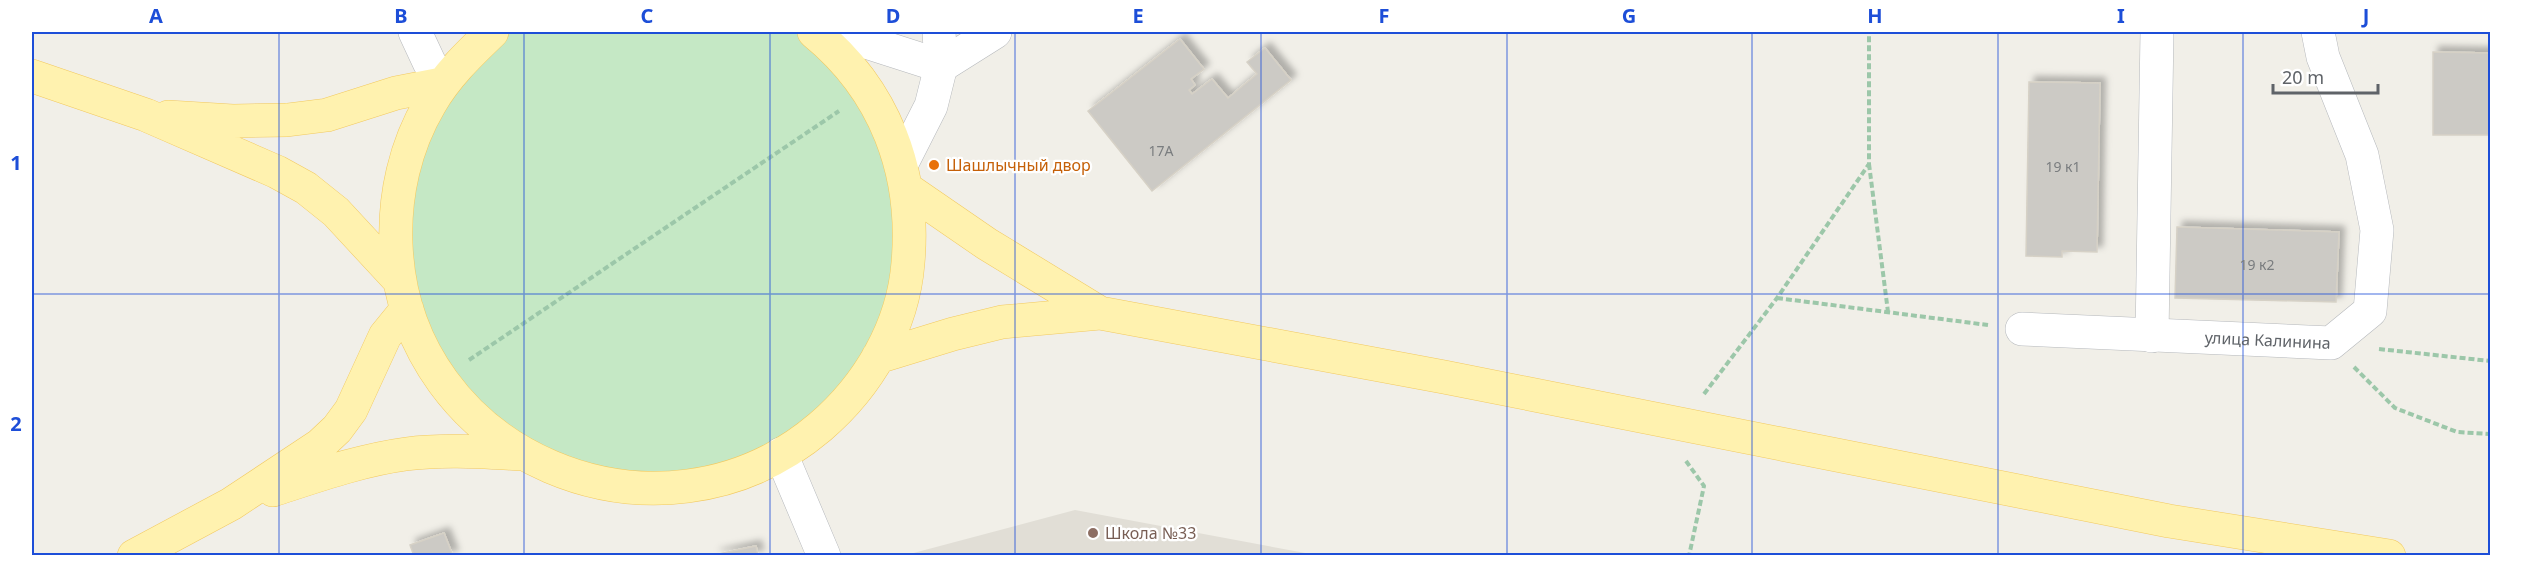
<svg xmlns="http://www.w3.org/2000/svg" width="2522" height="587" font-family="'Noto Sans',sans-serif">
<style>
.education{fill:#e1ded6}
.green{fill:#c5e8c5}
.building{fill:#cccac5;stroke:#d6d1c6;stroke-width:1.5;filter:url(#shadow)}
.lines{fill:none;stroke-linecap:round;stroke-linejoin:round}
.minor-casing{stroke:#b5b8bc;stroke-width:34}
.major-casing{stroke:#f2c960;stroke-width:34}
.path{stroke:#9cc7a9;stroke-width:4;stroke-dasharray:6 3;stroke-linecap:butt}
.minor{stroke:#fff;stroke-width:33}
.major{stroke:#fff2af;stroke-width:33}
.grid{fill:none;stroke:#1d4ed8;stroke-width:1.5;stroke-opacity:0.55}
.food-dot{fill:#e8710a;stroke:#fff;stroke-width:2}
.education-dot{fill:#8d6e63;stroke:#fff;stroke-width:2}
.labels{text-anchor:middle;stroke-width:4.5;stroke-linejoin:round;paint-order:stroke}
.number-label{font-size:14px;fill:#7a7d7f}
.food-label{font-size:16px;fill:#c56008;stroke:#fff;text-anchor:start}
.street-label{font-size:16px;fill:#5f6368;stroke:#fff}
.education-label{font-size:16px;fill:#785e54;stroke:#fff;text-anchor:start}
.neatline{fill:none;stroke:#1d4ed8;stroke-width:2}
.grid-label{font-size:20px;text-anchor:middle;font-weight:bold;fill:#1d4ed8}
</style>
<defs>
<filter id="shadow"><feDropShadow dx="5.5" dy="-5.5" stdDeviation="3" flood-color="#0004"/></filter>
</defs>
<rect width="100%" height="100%" fill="#f1efe8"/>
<path class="education" d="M1075,510L1316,555H906Z"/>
<path class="green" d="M492,32H814L870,92L911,233L864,380L722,480L554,470L422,346L401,176Z"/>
<path class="building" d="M1180,39L1204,69L1191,79L1195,85L1189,90L1192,94L1212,79L1228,98L1257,74L1247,62L1265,48L1291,80L1152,191L1088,111Z
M2433,52L2490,53V135H2433Z
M2029,82L2100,83L2097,252L2062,251V257L2026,256Z
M2177,227L2339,232L2336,302L2175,298Z
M444,533L453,556H414L410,545Z
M756,546L758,556L714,555Z"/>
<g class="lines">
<defs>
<g id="minor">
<path d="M415,32L429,62L442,84"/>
<path d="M835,32L941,66"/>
<path d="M941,66L995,32"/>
<path d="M902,163L931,106L941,66L939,32"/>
<path id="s1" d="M2022,329L2331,343L2370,311L2377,230L2362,155L2323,57L2318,32"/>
<path d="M2152,336L2157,32"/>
<path d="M781,454L824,556"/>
</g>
<path id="major" d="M492,32C469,54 446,76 430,104C405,146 394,196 396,244C404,457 659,564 820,427C868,386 903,327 908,263C916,172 885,90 814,32
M32,76L146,115L277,172L306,188L336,212L399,280
M168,117L233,121L287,120L327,115L396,93L442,84
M907,189L987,244L1100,313
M878,357L953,334L1002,322L1100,313L1444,377L2169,521L2389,556
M273,490C316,476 361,460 406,454C445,449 483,452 522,454
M134,556L231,504L320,445L337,429L351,410L385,336L407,309"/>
</defs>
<use href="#minor" class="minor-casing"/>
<use href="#major" class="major-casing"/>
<path class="path" d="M1869,164L1888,312
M1777,298L1988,325
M2379,349L2490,361
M469,360L839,111
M2354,367L2395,408L2457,432L2490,434
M1704,394L1777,298L1869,164V32
M1686,461L1704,486L1689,556"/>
<use href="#minor" class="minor"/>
<use href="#major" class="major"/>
</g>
<path class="grid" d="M279,32V556M524,32V556M770,32V556M1015,32V556M1261,32V556M1507,32V556M1752,32V556M1998,32V556M2243,32V556M32,294H2490"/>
<circle class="food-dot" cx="934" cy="165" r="6"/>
<circle class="education-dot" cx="1093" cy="533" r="6"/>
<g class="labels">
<g class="number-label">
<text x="1161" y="156">17А</text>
<text x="2063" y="172">19 к1</text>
<text x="2257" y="270">19 к2</text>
</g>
<g class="food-label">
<text x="946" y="171">Шашлычный двор</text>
</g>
<g class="street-label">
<text dy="6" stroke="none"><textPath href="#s1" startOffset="246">улица Калинина</textPath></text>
</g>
<g class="education-label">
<text x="1105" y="539">Школа №33</text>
</g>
</g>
<rect width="2522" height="587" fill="none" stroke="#ffffff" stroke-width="66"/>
<path d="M2273 84v9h105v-9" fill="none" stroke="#5f6368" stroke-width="3"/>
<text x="2282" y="84" font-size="18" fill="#5f6368" stroke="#ffffff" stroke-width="4.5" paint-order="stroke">20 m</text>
<rect x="33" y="33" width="2456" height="521" class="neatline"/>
<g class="grid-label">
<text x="156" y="23">A</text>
<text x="401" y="23">B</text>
<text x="647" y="23">C</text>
<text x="893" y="23">D</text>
<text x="1138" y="23">E</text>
<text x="1384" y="23">F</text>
<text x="1629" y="23">G</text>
<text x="1875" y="23">H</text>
<text x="2121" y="23">I</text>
<text x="2366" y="23">J</text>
<text x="16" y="170">1</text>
<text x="16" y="431">2</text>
</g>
</svg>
